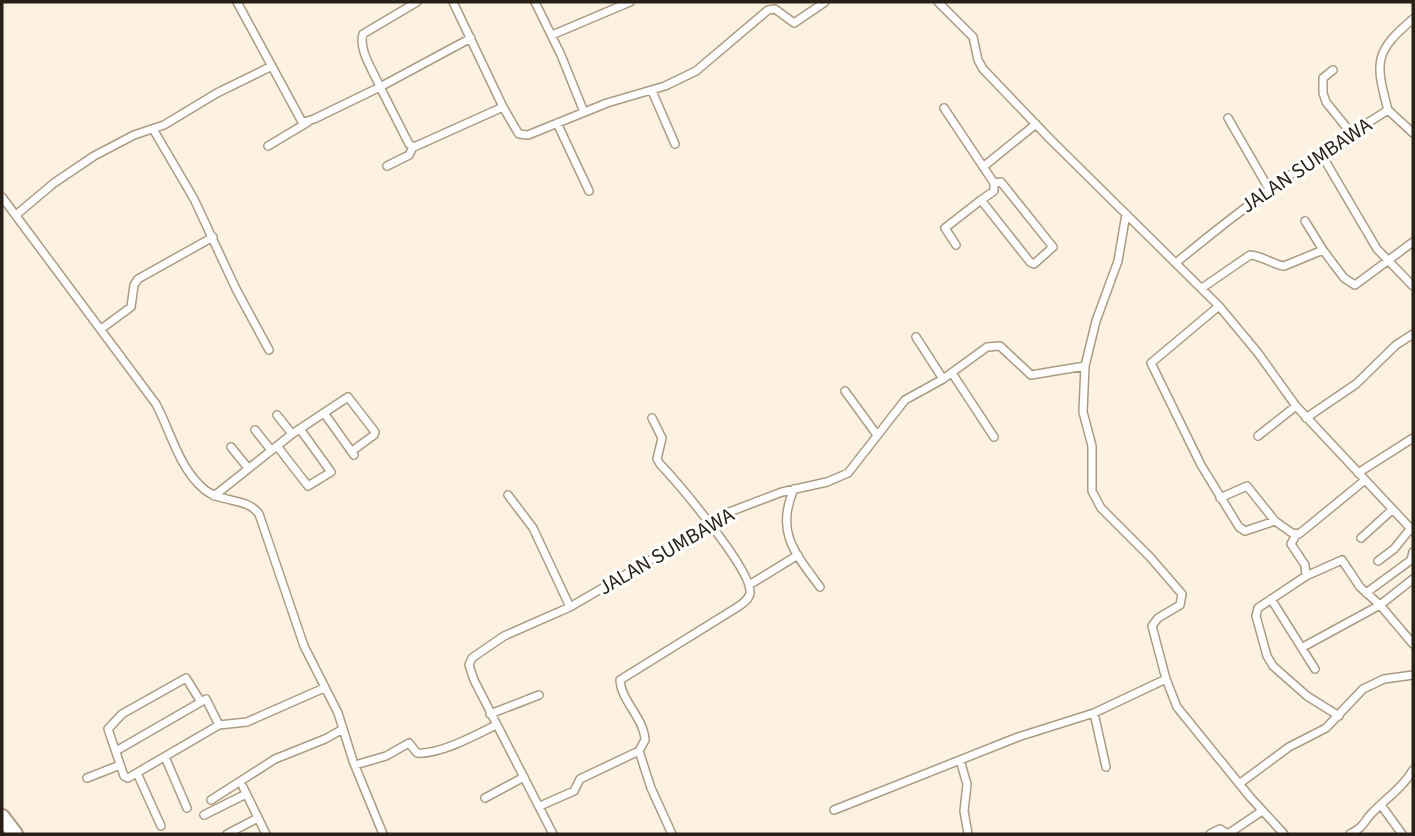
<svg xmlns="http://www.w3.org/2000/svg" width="1415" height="836" font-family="'Source Sans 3',sans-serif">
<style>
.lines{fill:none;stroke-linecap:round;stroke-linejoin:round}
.street-casing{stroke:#ac9b82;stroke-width:10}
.highway-casing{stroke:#ac9b82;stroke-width:18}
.street{stroke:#fff;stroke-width:7}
.highway{stroke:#fff;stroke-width:14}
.labels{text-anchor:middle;stroke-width:6;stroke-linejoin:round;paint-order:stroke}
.street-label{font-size:21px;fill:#262016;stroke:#fff}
</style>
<rect width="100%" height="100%" fill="#fdf2e2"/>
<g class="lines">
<defs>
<path id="street" d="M237,2L301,120L304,122L314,119L380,87L409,144L414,147L503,107L517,131L519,134L528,135L607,103L665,86L696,71L768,10L775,9L794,23L825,2
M417,2L363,34C358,50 374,72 380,87L471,38
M453,2L503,107
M535,2L561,55L584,112
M938,2L973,37L978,60L983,69L1050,139L1219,306L1258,353L1296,406L1413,531
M552,35L630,2
M1333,70L1323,78V93L1326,102L1351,133
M652,91L675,144
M944,108L994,183L1001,182L1053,247L1034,264L1030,262L981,200L945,228L956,245
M1388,110C1375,62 1374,52 1413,19
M1388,110L1413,133
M1228,118L1269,189
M557,123L589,191
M153,129L194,199L236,289L269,350
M268,146L308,122
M1320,152L1377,249L1413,286
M387,166L409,155L413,147
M983,167L1036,124
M2,197L156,404C171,432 179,469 205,490C221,503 247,497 259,514L304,646L338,713L353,761L383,834
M981,200L994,191V183
M1126,214L1118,261L1096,321L1085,366L1083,412L1092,446V491L1101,508L1150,557L1182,594L1180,605L1158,618L1152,626L1166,679L1177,707L1250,797L1284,834
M16,215L54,183L94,156L134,135L164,125L217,93L272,66
M1305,221L1323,250
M1177,262C1244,206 1314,156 1388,110
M1202,288L1250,255C1263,256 1274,265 1284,266L1323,250L1344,278L1355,285L1413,242
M1219,306L1151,363L1201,465L1239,527L1245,531L1275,521L1292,533L1299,534L1365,480
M101,329L131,307L134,285L138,279L213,237
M916,337L943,379
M952,373L994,437
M845,391L877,435
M324,413L354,455
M277,415L292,434
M652,418L662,438L657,459L660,464C677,482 753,571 750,593C749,600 742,604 736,608L620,680C621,701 644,718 645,740L639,751L651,788L672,834
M1306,418L1356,384L1396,345L1413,334
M255,430L271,450
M1258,436L1296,406
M277,446L308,486L331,472L300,429
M231,447L248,468
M1358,473L1413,438
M794,489C775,532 795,553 820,587
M508,495L533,528L570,607
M214,496L292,434L348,397L375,432L374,435L352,451
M1220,498L1247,486L1275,521
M1296,535L1291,544L1305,565L1306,576L1258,608L1256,616L1267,656L1273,666L1307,696L1339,716
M1361,538L1392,510
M1378,561L1394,549L1411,528
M1306,576L1342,560L1360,587L1380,605L1413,644
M749,585L798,555
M1366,593L1411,560L1413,552
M1271,599L1315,669
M1303,647L1380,605L1413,579
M201,702L186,678L122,714L108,729L124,776L128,778L219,725L247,722L324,688
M1094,713L1106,767
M490,714L539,695
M116,751L206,699L219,725
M165,757L187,808
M960,760L967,784L964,811L968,834
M355,765L386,756L409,743L417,753C439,755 476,735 496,725
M137,773L161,826
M87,778L120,765
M1239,784L1289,747L1326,728L1363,689L1384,679L1413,675
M243,787L266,834
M485,798L524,777
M211,800L275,759L325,739L343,729
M1381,805L1402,834
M540,806L574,791L580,779L639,751
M834,810L1018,737L1094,713L1166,679
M204,815L246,794
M227,834L258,818
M553,834L474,680L469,665L472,658L504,636L570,607L688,538L724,514L782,492L827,482L848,473L905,400L943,379L987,347L1000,346L1031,375L1085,366
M1210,834L1220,829L1228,834L1262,811
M1350,834C1366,826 1363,821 1374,811C1388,797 1403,787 1413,770"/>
<path id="highway" d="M2,817L15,834"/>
</defs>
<use href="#street" class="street-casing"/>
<use href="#highway" class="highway-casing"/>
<use href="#street" class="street"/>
<use href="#highway" class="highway"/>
</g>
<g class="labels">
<g class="street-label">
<text transform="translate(1306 165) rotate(-34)" y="7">JALAN SUMBAWA</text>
<text transform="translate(666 551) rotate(-30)" y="7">JALAN SUMBAWA</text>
</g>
</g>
<rect width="1415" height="836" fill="none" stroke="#262016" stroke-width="7"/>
</svg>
